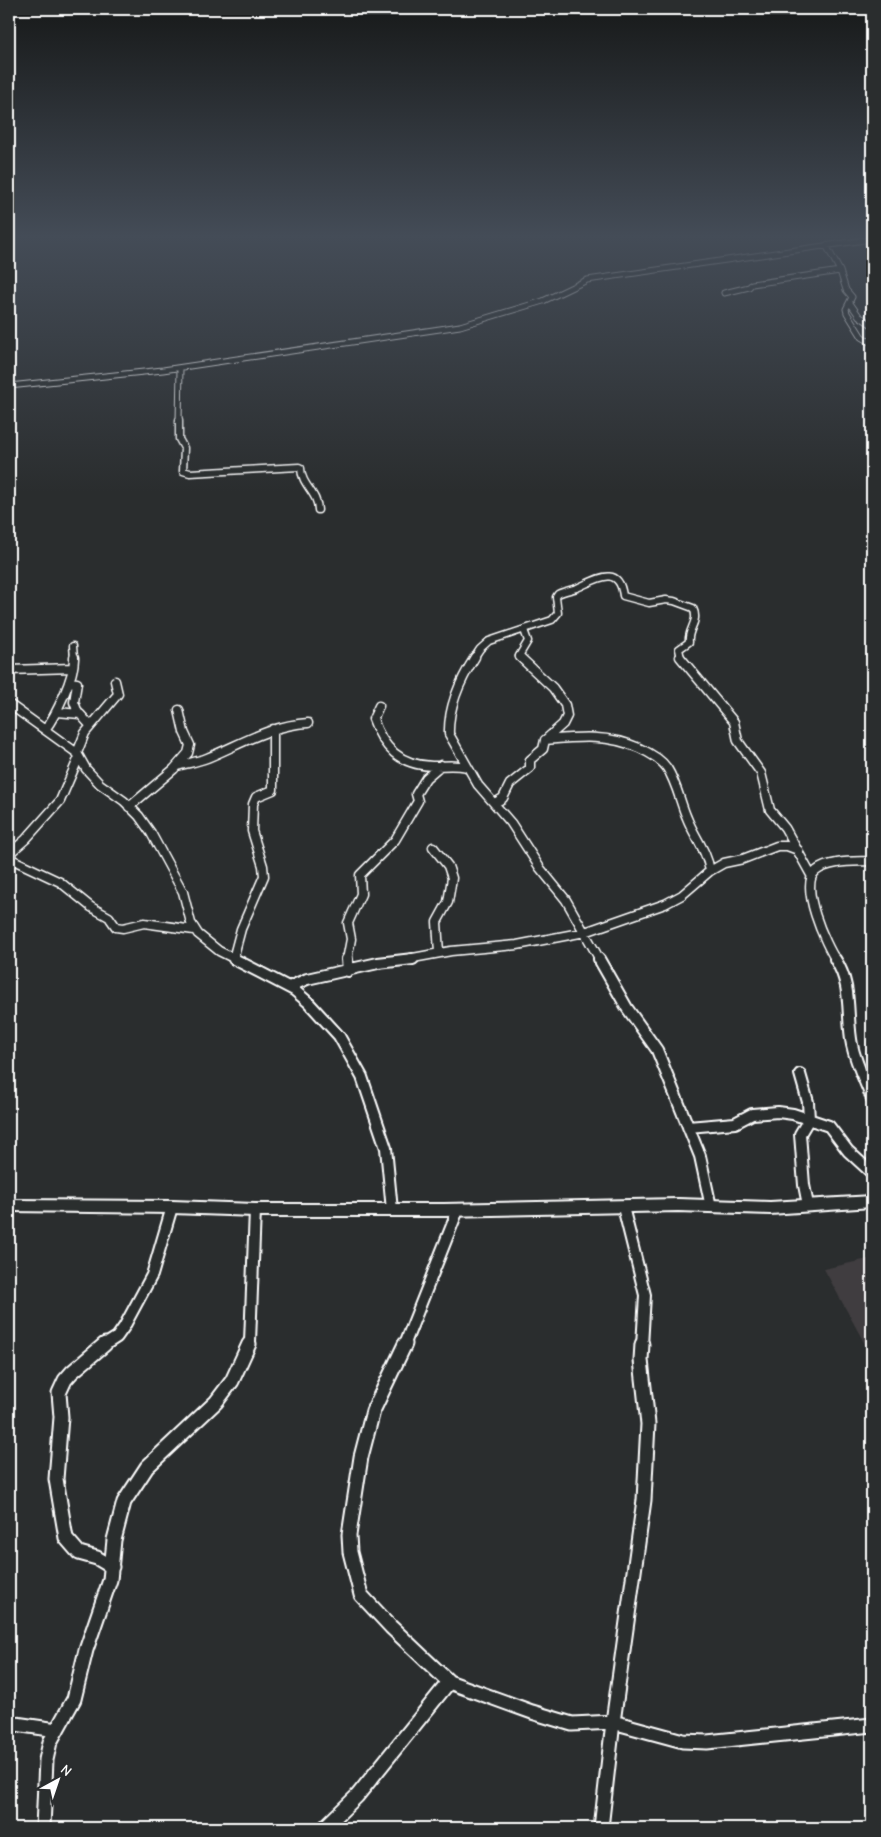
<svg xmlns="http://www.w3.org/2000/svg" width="881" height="1837" font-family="'Comic Neue',sans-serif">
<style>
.built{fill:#3f3c3f}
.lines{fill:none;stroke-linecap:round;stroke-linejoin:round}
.minor-far4-casing{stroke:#fff;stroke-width:7}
.minor-far3-casing{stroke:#fff;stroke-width:9}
.minor-far2-casing{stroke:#fff;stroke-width:11}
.minor-far1-casing{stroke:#fff;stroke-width:14}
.minor-casing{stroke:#fff;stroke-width:17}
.tertiary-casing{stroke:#fff;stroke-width:4}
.minor-far4{stroke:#2a2d2e;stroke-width:5}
.minor-far3{stroke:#2a2d2e;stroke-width:6}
.minor-far2{stroke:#2a2d2e;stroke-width:8}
.minor-far1{stroke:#2a2d2e;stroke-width:10}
.minor{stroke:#2a2d2e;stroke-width:13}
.tertiary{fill:#2a2d2e;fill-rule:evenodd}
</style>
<rect width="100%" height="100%" fill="#2a2d2e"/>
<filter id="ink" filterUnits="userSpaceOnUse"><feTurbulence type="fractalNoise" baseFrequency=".02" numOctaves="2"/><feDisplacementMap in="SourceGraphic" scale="10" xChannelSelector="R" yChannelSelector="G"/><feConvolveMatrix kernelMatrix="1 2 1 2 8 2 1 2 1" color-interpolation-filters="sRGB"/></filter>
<g filter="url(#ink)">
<path class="built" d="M872,1258V1357L824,1269Z"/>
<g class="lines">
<defs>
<path id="minor-far4" d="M826,245L840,271L846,290L852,297L846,309L847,313L862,337L872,343
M724,293L749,287L752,284L840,271
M850,303L859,316L872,325
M9,386L163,370L460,326L543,301L587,280L872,239
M179,421L180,368"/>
<path id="minor-far3" d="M179,420V439L184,448L183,471L190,473L299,467L301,468C301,485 318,493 318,510
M73,646L74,658
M474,658L480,649L489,641L552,620L558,613L556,597L558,594C564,591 571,590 577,588C596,580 619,563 623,596L649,603L666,600L674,601L693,608C700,622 687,629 689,642L679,649L681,658
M521,658L519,656L528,641L524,630"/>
<path id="minor-far2" d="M475,657C461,679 448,708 449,734L478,785L511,823L540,868L566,900L600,960
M680,657L734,722L738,741L761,773L770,810L785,828L811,875
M9,670L73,668
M69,682L77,683L74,702L78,713
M9,704L77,753L86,769L100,784L124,801L139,816L151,833L183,892L191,923L198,934L219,951L237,960
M379,706L373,719C383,748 400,765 432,766C444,766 455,764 467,767
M57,712L80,714L89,724
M45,730C56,715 75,676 74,657
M545,740C579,737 608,734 639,748C650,753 661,759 667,768C677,784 680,802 687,818C694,836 707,851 710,871
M77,753L85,733L118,694L115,681
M177,766C187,763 197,762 207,758C241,744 271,725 308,723
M495,803L503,798L510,784L530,768V760L543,749L545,740L563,724L567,716L565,705L553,688L520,657
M129,807L174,769L188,753L190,745L184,732L179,710
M433,847L448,866L452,878L448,902L437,922L439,953
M9,854L26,839L60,801L79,757
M9,858L60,882L91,907L109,917L116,927L123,928L144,923L194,930
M233,959L241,929L264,876L263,866L252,831L253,804L256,797L273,790V729
M347,960L351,939L348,923L361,894L360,875L395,840L418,801L416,794L426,778L441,765
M402,960L451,951L517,945L585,932L665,904L682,895L710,871L724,863L743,859L777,846H787L798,850
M836,960C826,946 798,884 816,871C830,860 855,862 872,861"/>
<path id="minor-far1" d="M234,959L294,990L308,1002L339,1036L362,1077L386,1148L392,1210
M347,959L348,971
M599,959L627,1008L657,1050L700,1156L711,1207
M835,959C853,986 846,1015 852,1045C856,1064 865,1081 872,1099
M289,987L307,979L378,963L413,959
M800,1074L808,1102L809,1119L800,1134L804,1185L808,1205
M688,1127L735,1123L752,1114L778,1112L793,1114L829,1126L848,1151L872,1173
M623,1207L645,1295L642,1346
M103,1346L117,1337L124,1327L152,1275L172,1207
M248,1346L250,1342L255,1210
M404,1346L458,1210"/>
<path id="minor" d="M105,1344L72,1372L65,1380L59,1393L61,1417L56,1479L66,1538L79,1553L97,1558L112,1567
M405,1344L373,1411L361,1457L349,1535L350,1552L361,1595L391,1627L449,1682L532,1712L572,1724L613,1722L683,1741L707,1742L872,1725
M9,1723L57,1730
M43,1828L46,1760L50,1742L74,1699L86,1650L110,1580L114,1540L124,1502L147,1467L216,1402L232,1381L249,1344
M324,1828L357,1796L449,1682
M601,1828L613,1722L644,1500L648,1424L641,1360L642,1344"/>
<path id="tertiary" d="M872,1196V1207L770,1214L678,1211L444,1216H255L172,1213L9,1211V1200L172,1201L255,1204H444L678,1199L770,1202Z"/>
</defs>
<use href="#minor-far4" class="minor-far4-casing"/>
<use href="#minor-far3" class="minor-far3-casing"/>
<use href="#minor-far2" class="minor-far2-casing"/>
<use href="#minor-far1" class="minor-far1-casing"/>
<use href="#minor" class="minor-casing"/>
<use href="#tertiary" class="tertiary-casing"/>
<use href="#minor-far4" class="minor-far4"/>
<use href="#minor-far3" class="minor-far3"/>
<use href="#minor-far2" class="minor-far2"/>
<use href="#minor-far1" class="minor-far1"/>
<use href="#minor" class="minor"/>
<use href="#tertiary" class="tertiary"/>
</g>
</g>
<linearGradient id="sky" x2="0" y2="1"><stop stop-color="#171919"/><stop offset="0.48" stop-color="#444c57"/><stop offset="1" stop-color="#444c57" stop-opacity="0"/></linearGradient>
<rect width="881" height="492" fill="url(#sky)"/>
<rect width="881" height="1837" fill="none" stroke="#2a2d2e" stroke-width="30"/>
<rect x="15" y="15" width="851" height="1807" fill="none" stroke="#fff" stroke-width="2" filter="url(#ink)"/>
<g transform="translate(58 1780) rotate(40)" stroke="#2a2d2e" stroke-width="4" paint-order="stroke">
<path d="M0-4L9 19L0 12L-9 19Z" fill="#ffffff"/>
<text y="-8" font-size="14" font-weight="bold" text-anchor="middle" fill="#ffffff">N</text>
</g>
</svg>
